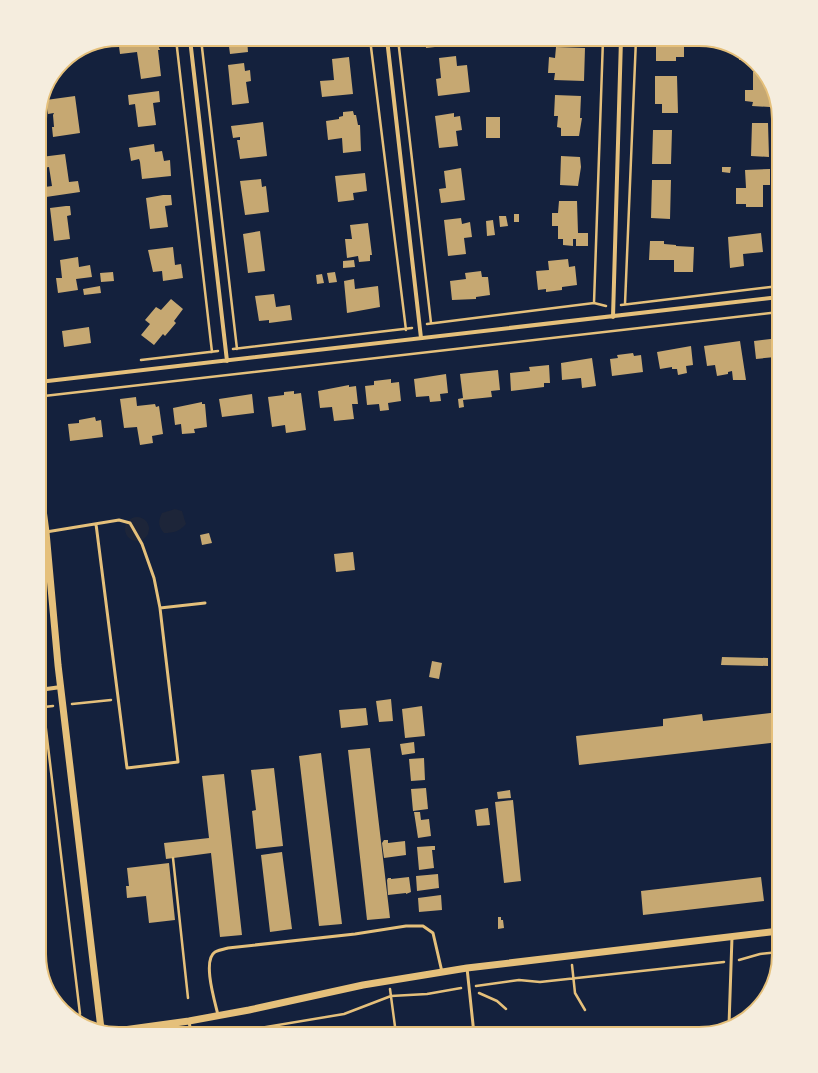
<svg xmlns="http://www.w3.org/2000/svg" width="818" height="1073" font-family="'Titillium Web',sans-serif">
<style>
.green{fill:#1d2539}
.building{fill:#c6a872}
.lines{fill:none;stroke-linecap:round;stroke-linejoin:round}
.path{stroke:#e5c07b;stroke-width:2.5}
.service{stroke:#e5c07b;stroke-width:3}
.minor{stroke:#e5c07b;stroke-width:4}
.tertiary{stroke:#e5c07b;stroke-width:7}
.rim{fill:none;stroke:#e5c07b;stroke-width:2}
</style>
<rect width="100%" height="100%" fill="#14213d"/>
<path class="green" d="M175,509L182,511L186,524C180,531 174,533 164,533C158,526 158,521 162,513Z
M125 529a12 12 0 1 1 24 0a12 12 0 1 1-24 0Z"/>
<path class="building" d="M118,39H130L131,43L156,40L160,50H158L161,76L141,79L137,52L120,54Z
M228,39H247L248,52L230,54Z
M330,39H348V44L331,46Z
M425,39H443L444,46L426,48Z
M656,39H676V45H684V57H676V61H656Z
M556,47L585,48L584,81L554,80L555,73H548L549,57L555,58Z
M730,47L739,50L750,60H739V52H730Z
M456,56L457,66L467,65L470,92L438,96L436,79L441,78L439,58Z
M349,57L353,94L322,97L320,81L334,80L332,59Z
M244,63L245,71L250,70L251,81L246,82L249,103L232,105L228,65Z
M753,72H763L766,75L771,91L770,107L752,106L753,102L745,101V90H753Z
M655,76H677L678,113H662V104H655Z
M159,91L160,102L153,103L156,125L138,127L135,104L129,105L128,95Z
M555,95L581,96L580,118H582L579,136H561V128L557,127L558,116H554Z
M75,96L80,133L53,137L52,127H54L53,115L54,113L48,114L46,100Z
M353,111L354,115H356L358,125H360L361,151L343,153L342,138L328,140L326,121L339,119V117L343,116V112Z
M454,113V117L460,116L462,130L456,131L458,146L439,148L435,116Z
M486,117H500V138H486Z
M263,122L267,156L240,159L237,140H240V137L233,138L231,126Z
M752,123H768L769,157L751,156Z
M653,130H672L671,164H652Z
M154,144L155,152L162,151L164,161L170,160L171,176L142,179L140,162L139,159L131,161L129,148Z
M65,154L69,182L78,181L80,192L46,197L45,187L52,186L49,167L43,168L41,157Z
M561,156L580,157L581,167L578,186L560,185Z
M722,167H731L730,173L722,172Z
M461,168L465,200L441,203L439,189L446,188L444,171Z
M770,169V185H763V207H746V204H736V188H746L745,170Z
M365,173L367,191L353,193L354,200L338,202L335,176Z
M261,179L262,187L266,186L269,212L245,215L240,181Z
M652,180H671L670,219L651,218Z
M163,195H171L172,205L165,206L168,227L150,229L146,198Z
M559,201H577L578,233H588V246H576V239H573V246L563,245V239H558V226H552V213H558Z
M66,206H70L71,215L67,216L70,239L54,241L50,208Z
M514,214H519V222H514Z
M499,216H506L508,226L500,227Z
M461,218L462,224L470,222L472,237L464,238L466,254L448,256L444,220Z
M493,220L495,235L487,236L486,221Z
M368,223L372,255H370V261L359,262L358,256L347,258L345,239H352L350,225Z
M260,231L265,271L248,273L243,234Z
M761,233L763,252L743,254L744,266L730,268L728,237Z
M650,241H664V244L676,245V246L694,247L693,272H674V260H649Z
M173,247L175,265L181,264L183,278L163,281L162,271L153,272L148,250Z
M78,257L79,267L90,265L92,277L76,279L78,290L58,293L56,278H62L60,260Z
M568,259L569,267L575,266L577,285L562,287V290L546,292V289L538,290L536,271L549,270L548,261Z
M354,260L355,267L343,268V261Z
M481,271L482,277H488L490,295L476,297V299L452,300L450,281L466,279L465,273Z
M113,272L114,281L101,282L100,273Z
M335,272L337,282L329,283L327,273Z
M322,274L324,283L317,284L316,275Z
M354,279L355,289L378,286L380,307L347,313L344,281Z
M100,286L101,293L84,295L83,289Z
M274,294L276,307L290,305L292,320L269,323V320L259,321L255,296Z
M171,299L183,309L174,321L176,323L165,336L163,334L154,345L141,335L150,324L145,320L156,307L161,310Z
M89,327L91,343L64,347L62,331Z
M779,338V363H775V357L756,359L754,341Z
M740,341L746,380H733L732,371L728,372V374L717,376L715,365L707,366L704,346Z
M691,346L693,365L686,366L687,373L678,375L677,369H672V367L660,369L657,352Z
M633,353L634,356L641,355L643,372L612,376L610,359L618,358L617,355Z
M592,358L596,386L582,388L581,378L562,380L561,363Z
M549,365L550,383H544V387L511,391L510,373L530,371L529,367Z
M498,370L500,390L491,391L492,397L463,400L464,407L459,408L458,399L463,398L460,374Z
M446,374L448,393L440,394L441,401L430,402L429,396L416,397L414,379Z
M391,379V383L399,382L401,401L388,403L389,410L380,411L379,404L367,405L365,386L374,385V381Z
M349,385V387L356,386L358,404H352L354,419L334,421L332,407L320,408L318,391Z
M294,391V394L301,393L306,430L286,433L285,425L272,427L268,397L284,395V392Z
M252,394L254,413L222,417L219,399Z
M136,397L137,406L155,404L156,407L159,406L163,434L152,436L153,443L140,445L137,427L124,428L120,399Z
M202,402V404H205L207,427L194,429L195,433L182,434L181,424L175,425L173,408Z
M95,417L96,421L101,420L103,437L70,441L68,424L79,423V420Z
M209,533L212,543L202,545L200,535Z
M353,552L355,570L336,572L334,554Z
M722,657L768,658V666L721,665Z
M432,661L442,663L439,679L429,677Z
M391,699L393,721L379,722L376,701Z
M422,706L425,736L405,738L402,709Z
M366,708L368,725L341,728L339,710Z
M779,712V742L579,765L576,736L663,726V719L702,714L703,721Z
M414,742L415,753L402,755L400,744Z
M370,748L390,918L367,920L348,750Z
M321,753L342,924L319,926L299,756Z
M424,758L425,780L411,781L409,759Z
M274,768L283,846L256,849L252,811L256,810L251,770Z
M224,774L242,935L220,937L211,853L166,859L164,843L209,838L202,776Z
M426,788L428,809L413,811L411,789Z
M510,790L511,798L498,799L497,792Z
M513,800L521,881L504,883L495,802Z
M488,808L490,825L477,826L475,810Z
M414,812H420L421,820L429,819L431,836L418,838Z
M384,840H388V843L405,841L406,855L384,858L382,843Z
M432,846H435V850H432L434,868L419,870L417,847Z
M282,852L292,929L270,932L261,855Z
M169,863L175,920L149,923L146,896L127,898L126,886H129L127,868Z
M438,874L439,888L417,891L416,876Z
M409,877L411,892L406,894V893L388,895L387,880L388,878H391V879Z
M761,877L764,901L643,915L641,891Z
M441,895L442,910L419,912L418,898Z
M498,917H501V920H503L504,928L498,929Z
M44,941L47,972H44L39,954V942Z"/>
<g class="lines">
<path class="path" d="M176,39L212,352
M201,39L237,349
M370,39L406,330
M398,39L431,323
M594,303L603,39
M625,304L636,39
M621,305L779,286
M427,324L594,303L606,306
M233,349L412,328
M141,360L218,351
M44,396L779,312
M42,696L80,1014
M39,703L43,702
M72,704L111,700
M44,707L53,706
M173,858L188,998
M739,960L760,954L779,952
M572,965L575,993L585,1010
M476,986L519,980L540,982L724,962
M390,989L396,1034
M479,993L497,1001L506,1009
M224,1034L344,1014L391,996L427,994L461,988"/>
<path class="service" d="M46,532L119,520L130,523L142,544L154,578L160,608L178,762L127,768L96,524
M160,608L205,603
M467,968L474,1034
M218,1015C215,1002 202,960 215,952C219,950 224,949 228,948L355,934L406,926H423L433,933L442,972
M189,1021L191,1034
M729,1025L732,937"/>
<path class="minor" d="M190,39L227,361
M387,39L421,338
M613,317L621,39
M39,382L779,297
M39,690L61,687"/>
<path class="tertiary" d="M39,480L46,532L58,665L101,1029
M109,1032L189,1021L249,1010L363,985L467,968L779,931"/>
</g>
<path d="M0 0H818V1073H0ZM119 46H699A73 73 0 0 1 772 119V954A73 73 0 0 1 699 1027H119A73 73 0 0 1 46 954V119A73 73 0 0 1 119 46Z" fill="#f5edde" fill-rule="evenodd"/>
<path class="rim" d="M119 46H699A73 73 0 0 1 772 119V954A73 73 0 0 1 699 1027H119A73 73 0 0 1 46 954V119A73 73 0 0 1 119 46Z"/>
</svg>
